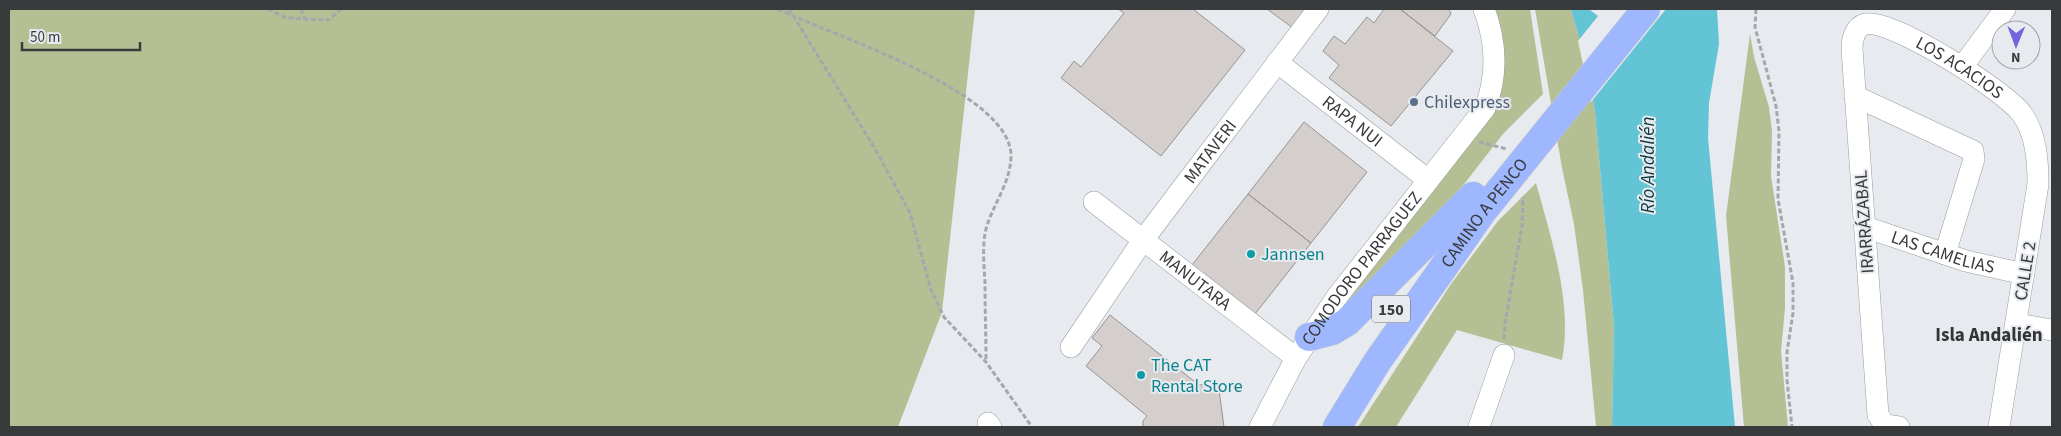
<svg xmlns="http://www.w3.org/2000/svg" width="2061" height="436" font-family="'Source Sans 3',sans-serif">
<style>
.green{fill:#b4bf94}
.water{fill:#63c4d5}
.pier{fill:#e7eaee}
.building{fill:#d4cfcd;stroke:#989491}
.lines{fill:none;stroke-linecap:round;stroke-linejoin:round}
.minor-casing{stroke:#999ca0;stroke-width:22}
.highway-casing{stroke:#c8c8c8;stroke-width:29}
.path{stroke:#a5a7ab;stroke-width:3;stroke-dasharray:5 2.5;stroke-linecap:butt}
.minor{stroke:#fff;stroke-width:21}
.highway{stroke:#9eb7fe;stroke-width:28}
.service-dot{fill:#5c6f8a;stroke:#e7eaee;stroke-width:2}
.culture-dot{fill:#0f9aa8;stroke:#e7eaee;stroke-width:2}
.labels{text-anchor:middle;stroke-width:4;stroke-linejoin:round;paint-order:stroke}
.shield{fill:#e7eaee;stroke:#6d6f71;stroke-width:1}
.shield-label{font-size:16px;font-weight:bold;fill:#393a3c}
.street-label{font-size:18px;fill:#393a3c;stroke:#e7eaee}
.service-label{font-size:18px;fill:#4e5e75;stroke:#e7eaee;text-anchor:start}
.culture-label{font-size:18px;fill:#0d838f;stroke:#e7eaee;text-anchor:start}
.water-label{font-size:19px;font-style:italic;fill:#0b3a41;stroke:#e7eaee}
.neighbourhood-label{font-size:19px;font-weight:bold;fill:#323437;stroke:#e7eaee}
</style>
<rect width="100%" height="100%" fill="#e7eaee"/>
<path class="green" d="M9,9H975L942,312L898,427H9Z
M1490,9H1530L1543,94L1503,134L1458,192L1340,314V303L1484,120Z
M1535,9H1571L1588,69L1595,112L1614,326L1612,427H1596L1583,290L1574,224L1562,168Z
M1750,34L1754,57L1769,107L1772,131L1771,176L1785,267V308L1781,351L1788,427H1744L1726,216Z
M1536,183C1551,238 1573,303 1562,360L1457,330L1396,427H1358L1451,284L1498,221Z"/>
<path class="water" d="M1571,9H1717L1719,44L1709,103L1708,138L1735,427H1612L1614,326L1595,112L1588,69Z"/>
<path class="pier" d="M1592,9H1666L1591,102L1578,41L1598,16L1590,10Z"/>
<path class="building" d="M1118,9H1193L1245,50L1161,156L1061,78L1074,61L1081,67L1124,13Z
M1267,9H1308L1293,28Z
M1384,9H1400L1453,51L1391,126L1329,78L1339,65L1323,51L1334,36L1345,44L1367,17L1374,23Z
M1400,9H1449L1451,14L1435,36Z
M1304,122L1367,172L1311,243L1248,194Z
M1248,194L1311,243L1255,314L1192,265Z
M1110,315L1199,385L1218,383L1224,427H1143V421L1147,416L1086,366L1102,346L1092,338Z"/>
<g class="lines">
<defs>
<g id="minor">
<path id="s1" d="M1277,62L1428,180"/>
<path d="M1962,67L2005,9"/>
<path d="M1855,96L1973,151L1974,159L1945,254"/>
<path id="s2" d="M1094,202L1296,358"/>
<path id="s3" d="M1865,227L1966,261L2024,274"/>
<path d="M2016,324L2052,330"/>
<path id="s4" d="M1071,347L1143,240L1318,9"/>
<path d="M988,423L991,427"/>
<path id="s5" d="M1260,427L1296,358L1336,298L1485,108C1498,75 1496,41 1484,9"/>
<path d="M1479,427L1504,355"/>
<path id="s6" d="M1899,427L1885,425L1878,415L1852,49C1852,39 1855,27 1865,24C1892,18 2005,91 2022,114C2036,134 2038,160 2038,184L1999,427"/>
</g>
<g id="highway">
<path d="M1309,337L1332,331L1347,322L1473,196"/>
<path id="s7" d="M1337,427L1377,362L1483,211L1646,9"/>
</g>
</defs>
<use href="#minor" class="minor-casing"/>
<use href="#highway" class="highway-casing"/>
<path class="path" d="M268,9L286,18L329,20L341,9
M301,9L305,19
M778,9C827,34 1013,91 1011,157C1010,184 993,204 986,229C982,245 984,265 985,282C985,308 986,335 986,362
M789,9L874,147L910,213L931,290L944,317L986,362L1032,427
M1756,9L1755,27L1776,106L1779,131L1778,199L1793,283V313L1787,352V380L1792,427
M1479,142L1507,149
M1504,339L1505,323L1522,226L1523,197"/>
<use href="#minor" class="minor"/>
<use href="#highway" class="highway"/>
</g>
<circle class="service-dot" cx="1414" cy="102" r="5"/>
<g class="culture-dot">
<circle cx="1251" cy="254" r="5"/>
<circle cx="1141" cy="375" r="5"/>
</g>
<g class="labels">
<rect class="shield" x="1372" y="295.5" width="38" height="27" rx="4"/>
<g class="shield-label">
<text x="1391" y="315">150</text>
</g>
<g class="street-label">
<text dy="6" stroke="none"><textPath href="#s6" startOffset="529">LOS ACACIOS</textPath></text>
<text dy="6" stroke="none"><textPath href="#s1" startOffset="96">RAPA NUI</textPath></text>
<text dy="6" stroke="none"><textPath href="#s4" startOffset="240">MATAVERI</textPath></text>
<text dy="6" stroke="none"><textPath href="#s7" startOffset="260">CAMINO A PENCO</textPath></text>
<text transform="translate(1864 222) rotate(-94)" y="6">IRARRÁZABAL</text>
<text dy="6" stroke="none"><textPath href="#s3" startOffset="82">LAS CAMELIAS</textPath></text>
<text dy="6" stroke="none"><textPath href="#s5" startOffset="189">COMODORO PARRAGUEZ</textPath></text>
<text transform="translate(2025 271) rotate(-81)" y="6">CALLE 2</text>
<text dy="6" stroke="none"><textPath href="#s2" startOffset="128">MANUTARA</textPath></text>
</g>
<g class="service-label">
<text x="1424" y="108">Chilexpress</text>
</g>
<g class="culture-label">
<text x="1261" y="260">Jannsen</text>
<text x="1151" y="371">The CAT<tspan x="1151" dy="21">Rental Store</tspan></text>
</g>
<g class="water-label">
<text transform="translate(1647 165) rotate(-90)" y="7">Río Andalién</text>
</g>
<g class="neighbourhood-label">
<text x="1989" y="341">Isla Andalién</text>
</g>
</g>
<rect width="2061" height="436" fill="none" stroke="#393a3c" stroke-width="20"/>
<g transform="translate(2016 45) rotate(181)"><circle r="24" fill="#e7eaee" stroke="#a1a4a7"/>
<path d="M0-4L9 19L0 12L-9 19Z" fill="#7463dd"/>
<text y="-8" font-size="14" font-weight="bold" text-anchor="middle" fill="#393a3c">N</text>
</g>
<path d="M22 42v8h118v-8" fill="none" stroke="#393a3c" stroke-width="2.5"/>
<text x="30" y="42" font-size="15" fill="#393a3c" stroke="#e7eaee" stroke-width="4" paint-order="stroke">50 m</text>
</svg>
